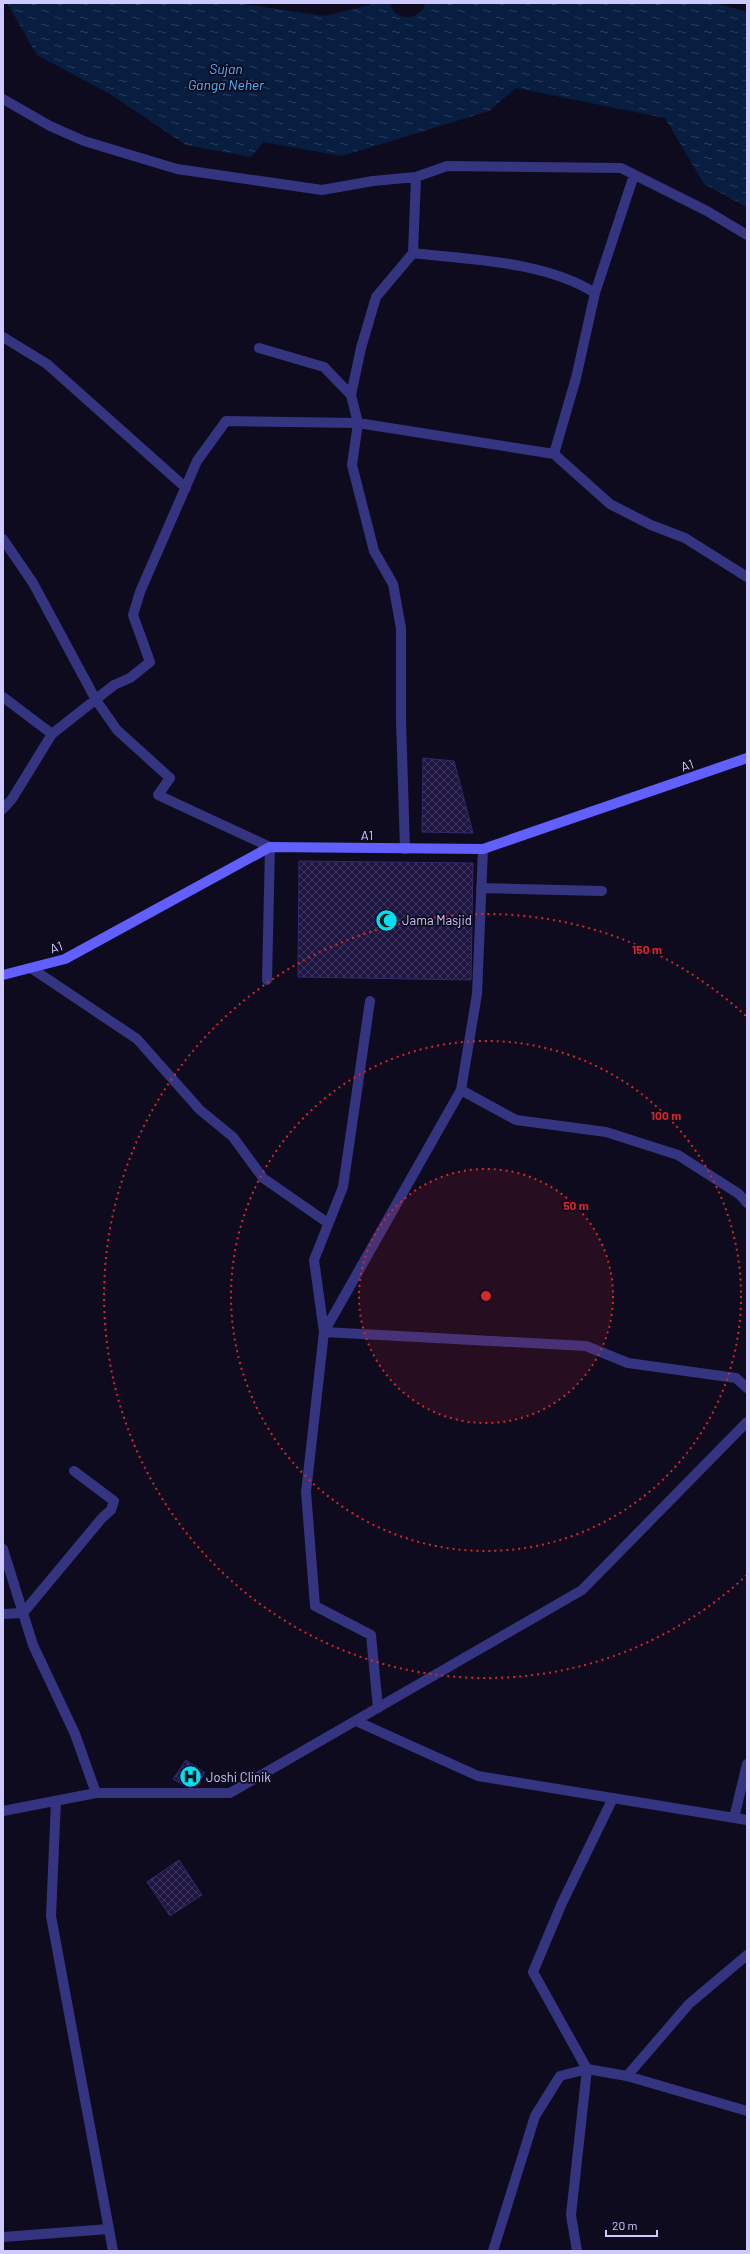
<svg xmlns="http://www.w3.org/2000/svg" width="750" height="2254" font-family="Barlow,sans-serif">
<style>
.water{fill:url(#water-ripples)}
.building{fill:url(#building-cross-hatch);stroke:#34276e}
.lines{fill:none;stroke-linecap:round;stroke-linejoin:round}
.minor{stroke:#353480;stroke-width:10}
.tertiary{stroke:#353480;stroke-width:10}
.secondary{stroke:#6160ff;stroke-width:10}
.ring{fill:none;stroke:#d62828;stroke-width:2;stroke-dasharray:2 4}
.labels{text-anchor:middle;stroke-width:3.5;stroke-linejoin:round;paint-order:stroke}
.street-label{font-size:13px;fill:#cec9ff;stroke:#0e0b1f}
.poi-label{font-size:13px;fill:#cec9ff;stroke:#0e0b1f;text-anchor:start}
.water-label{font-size:14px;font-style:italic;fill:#57b4ff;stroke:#0e0b1f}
.centre{fill:#d62828;stroke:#0e0b1f;stroke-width:2}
.ring-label{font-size:12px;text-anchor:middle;font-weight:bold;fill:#d62828;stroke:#0e0b1f;stroke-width:3.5;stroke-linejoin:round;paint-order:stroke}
</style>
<defs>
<pattern id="water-ripples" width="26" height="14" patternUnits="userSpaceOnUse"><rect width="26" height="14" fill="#081e40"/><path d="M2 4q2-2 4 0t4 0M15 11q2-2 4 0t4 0" fill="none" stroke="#2b3d5d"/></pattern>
<pattern id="building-cross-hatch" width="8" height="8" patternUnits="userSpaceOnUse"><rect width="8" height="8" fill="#1e1641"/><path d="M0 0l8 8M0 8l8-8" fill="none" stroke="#3e375e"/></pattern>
</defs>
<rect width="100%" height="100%" fill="#0e0b1f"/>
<path class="water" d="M7,3H238L324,16L378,3H390C395,23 420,21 426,3H715L747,12V207L704,184L665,118L516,88L489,111L342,156L263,142L251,157L186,145L110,94L37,55Z"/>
<path class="building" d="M423,758L454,761L473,833L422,832Z
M299,861L473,863L471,980L298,977Z
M186,1760L205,1773L196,1786H185L173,1779Z
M179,1860L202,1895L170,1916L147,1882Z"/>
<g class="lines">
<path class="minor" d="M3,99L50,126L84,141L177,169L322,190L373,181L416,177L447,166L621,168L707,211L747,235
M413,253C471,260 545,261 595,293
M3,337L47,364L186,488
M259,348L324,367L351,395
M554,454L576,378L595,293L634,175
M3,539L33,583L96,700L117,730L170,778L158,795L270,847L267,980
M3,697L52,734
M3,809L12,799L52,734L114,685L130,678L150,662L133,615L140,592L197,461L226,421L358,423L554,454L610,504L651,525L685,538L747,577
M405,849L401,720V628L393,584L374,551L352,465L358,423L351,395L361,348L376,297L413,253L416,177
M481,888L602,891
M31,968L137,1039L200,1110L233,1137L263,1178L328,1223
M370,1001L343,1187L314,1260L324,1332L586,1346L628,1363L736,1378L747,1388
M461,1090L516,1120L606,1132L678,1155L739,1194L747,1203
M3,1614L23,1613L102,1518L111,1510L114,1501L74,1471
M378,1708L371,1635L315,1606L306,1492L324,1332L461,1090L477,994L483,849
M734,1818L747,1764
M627,2076L689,2004L747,1955
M3,2237L109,2229
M493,2251L535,2116L560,2076L587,2069L627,2076L747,2111
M577,2251L571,2215L587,2069L533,1972L562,1903L613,1798"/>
<path class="tertiary" d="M3,1549L33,1645L75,1734L96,1793
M356,1721L478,1776L747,1820
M56,1801L51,1916L113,2251
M3,1811L96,1793H230L582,1590L747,1422"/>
<path class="secondary" d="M3,975L65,959L270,847L483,849L747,758"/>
</g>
<circle cx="486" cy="1296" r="127" fill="#d62828" fill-opacity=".12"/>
<g class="ring">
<circle cx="486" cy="1296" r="127"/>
<circle cx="486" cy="1296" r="255"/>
<path d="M747 1575A382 382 0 1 1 747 1017"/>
</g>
<defs>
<symbol id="mosque-disc" viewBox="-11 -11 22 22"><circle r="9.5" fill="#00e0f4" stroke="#0e0b1f"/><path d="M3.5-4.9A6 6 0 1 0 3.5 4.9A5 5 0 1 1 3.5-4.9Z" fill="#111"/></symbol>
<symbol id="hospital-disc" viewBox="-11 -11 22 22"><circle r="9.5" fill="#00e0f4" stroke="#0e0b1f"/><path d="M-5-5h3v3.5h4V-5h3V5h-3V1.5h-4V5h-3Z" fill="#111"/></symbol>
</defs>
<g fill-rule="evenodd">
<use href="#mosque-disc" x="374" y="908" width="25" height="25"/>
<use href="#hospital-disc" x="178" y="1764" width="25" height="25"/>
</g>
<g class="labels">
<g class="street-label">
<text transform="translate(687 765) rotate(-19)" y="5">A1</text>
<text transform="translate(367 835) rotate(1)" y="5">A1</text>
<text transform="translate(56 947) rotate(-19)" y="5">A1</text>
</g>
<g class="poi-label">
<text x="402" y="925">Jama Masjid</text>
<text x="206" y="1782">Joshi Clinik</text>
</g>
<g class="water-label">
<text x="226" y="74">Sujan<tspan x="226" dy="16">Ganga Neher</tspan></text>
</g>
</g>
<circle cx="486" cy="1296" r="6" class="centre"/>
<g class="ring-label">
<text x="647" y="954">150 m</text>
<text x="666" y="1120">100 m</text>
<text x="576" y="1210">50 m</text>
</g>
<rect width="750" height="2254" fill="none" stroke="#cec9ff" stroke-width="8"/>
<path d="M606 2230v6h51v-6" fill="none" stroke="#cec9ff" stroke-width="2"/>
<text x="612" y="2230" font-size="12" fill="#cec9ff" stroke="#0e0b1f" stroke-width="3" paint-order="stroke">20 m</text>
</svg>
